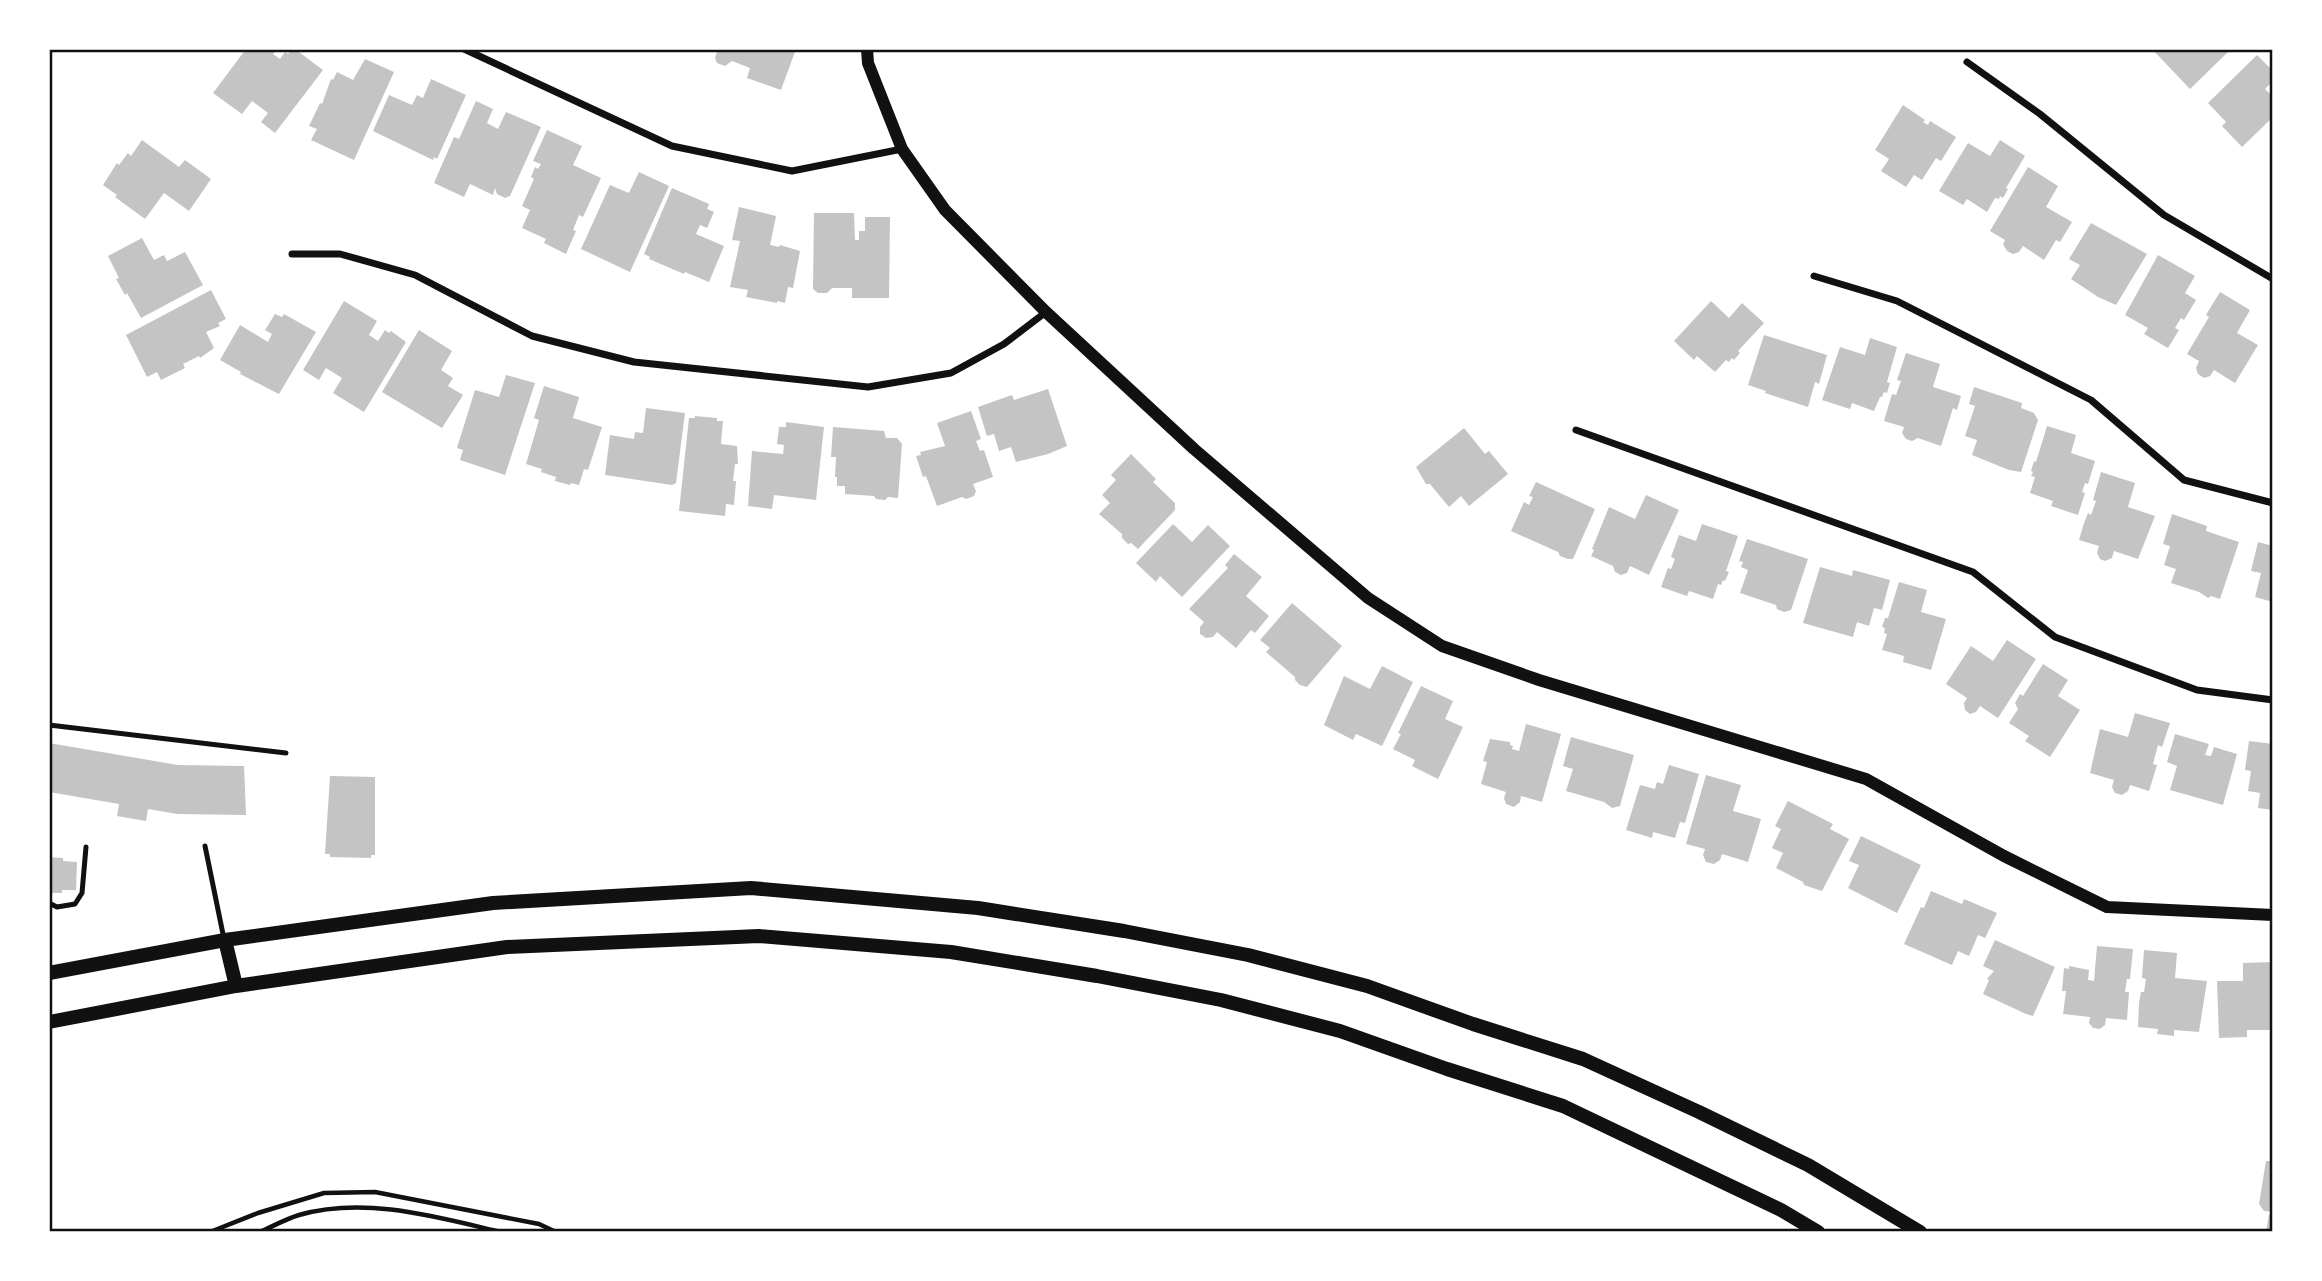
<svg xmlns="http://www.w3.org/2000/svg" width="2322" height="1281" font-family="'Roboto Condensed',sans-serif">
<style>
.building{fill:#c4c4c4}
.lines{fill:none;stroke-linecap:round;stroke-linejoin:round}
.path{stroke:#111;stroke-width:4.5}
.service{stroke:#111;stroke-width:5}
.minor{stroke:#111;stroke-width:7}
.tertiary{stroke:#111;stroke-width:12}
.secondary{stroke:#111;stroke-width:14}
.neatline{fill:none;stroke:#111;stroke-width:2.5}
</style>
<rect width="100%" height="100%" fill="#fff"/>
<path class="building" d="M246,49H277L273,54L280,59L285,52L288,54L292,49H295L323,70L275,133L261,122L268,113L252,101L242,114L213,93Z
M718,49H796L781,90L747,78L750,68L732,61L725,66L717,63L715,58Z
M2152,49H2225L2228,52L2190,89Z
M2257,55L2273,71V81L2265,89L2273,97V117L2242,147L2222,126L2226,122L2208,103Z
M365,59L394,72L354,160L311,140L317,129L309,126L320,103L322,104L331,79L333,80L337,72L353,80Z
M431,79L466,95L437,159L434,157L433,160L373,131L389,95L412,105L417,95L423,98Z
M476,101L493,109L487,123L498,129L506,112L541,127L510,196L505,198L497,194L495,188L493,195L470,184L464,197L434,183L454,137L459,139Z
M1903,105L1925,120L1923,122L1928,125L1930,121L1956,137L1941,161L1936,158L1922,180L1914,175L1906,187L1881,171L1889,159L1875,150Z
M547,130L582,146L573,165L601,178L583,217L579,215L573,230L576,231L566,254L544,243L546,239L522,228L530,210L522,206L534,179L531,177L535,167L538,169L541,164L533,161Z
M142,140L179,167L185,160L211,179L189,211L164,193L145,219L115,197L117,195L103,185L117,163L119,165L128,153L131,156Z
M2000,140L2025,156L2006,188L2008,189L2003,198L2000,196L1999,199L1995,198L1987,212L1967,199L1963,205L1939,191L1968,143L1990,156Z
M2028,167L2058,186L2046,207L2072,222L2060,242L2056,240L2044,260L2023,246L2019,252L2013,254L2007,251L2003,244L2005,240L1990,231Z
M639,172L669,186L630,272L581,249L610,185L629,193Z
M672,188L709,204L707,209L714,212L707,228L700,225L696,234L724,246L709,282L685,272L684,274L649,259L650,257L644,254Z
M739,207L776,216L770,245L779,247L780,245L800,251L793,288L788,287L785,303L777,301V303L746,297L748,290L730,287L740,241L732,240Z
M814,213H854L855,240H859V231H865V217H890L889,298H852V288H832L827,293H818L813,289Z
M2091,223L2147,254L2116,305L2098,297L2071,279L2080,265L2069,259Z
M142,238L154,260L164,255L167,261L185,252L203,285L141,318L127,293L125,295L116,279L119,278L108,256Z
M2158,255L2195,276L2185,293L2196,300L2184,320L2181,318L2175,328L2179,330L2168,348L2144,334L2148,328L2125,315Z
M211,290L226,319L218,323L220,326L206,332L214,348L200,358L199,356L183,364L185,368L161,380L157,372L147,377L126,335Z
M2220,292L2250,310L2237,333L2258,345L2235,383L2214,370L2210,376L2204,378L2198,374L2196,368L2199,361L2187,354L2209,317L2206,315Z
M344,301L377,321L369,335L378,341L385,330L389,333L391,331L406,342L364,412L333,393L342,378L326,368L319,380L303,370Z
M1711,301L1729,318L1742,303L1764,323L1738,351L1740,353L1734,360L1732,358L1729,362L1726,360L1715,372L1697,356L1694,360L1674,341Z
M275,314L282,317L284,314L316,332L279,394L240,374L241,372L220,360L240,325L268,342L272,334L265,330Z
M419,330L452,351L441,370L453,378L448,386L463,395L442,428L382,392Z
M1764,335L1827,355L1819,384L1815,382L1808,407L1765,393L1766,391L1748,385Z
M1870,338L1897,347L1887,382L1890,383L1887,393L1884,392L1882,397H1880L1874,411L1852,403L1850,409L1822,400L1840,347L1865,355Z
M1906,353L1940,364L1933,387L1961,396L1957,410L1953,408L1941,446L1918,438L1912,441L1906,439L1902,433L1904,427L1884,421L1892,394L1896,395L1901,381L1897,380Z
M506,375L535,383L505,475L460,460L463,450L457,448L475,390L499,397Z
M544,386L579,397L573,418L602,427L588,470L584,469L579,485L571,483L570,485L555,481L556,477L541,472L542,469L526,464L539,420L534,418Z
M1974,387L2022,403L2021,408L2034,413L2038,420L2021,472L2009,470L1972,455L1977,440L1965,436L1975,406L1969,404Z
M1048,389L1067,446L1048,454L1016,462L1011,447L999,451L994,434L987,436L978,407L1012,395L1014,400Z
M646,408L685,413L676,483L672,485L605,475L610,435L634,439L635,432L643,433Z
M971,411L981,439L976,441L980,451L984,450L993,477L973,484L976,491L974,496L966,499L962,497L937,506L926,476L923,477L916,456L921,455L920,452L945,446L937,423Z
M695,416L717,418V421H723L721,444L737,446L738,464H735L733,481H736L734,505L726,504L725,516L679,511L689,418H695Z
M786,422L824,427L816,500L774,495L772,509L748,506L752,451L783,454L784,445L777,444L779,427H786Z
M2047,426L2076,435L2071,453L2095,461L2088,484L2085,483L2082,492L2085,493L2078,515L2051,506L2053,501L2030,493L2035,477L2031,476L2033,472L2031,471L2034,461L2036,462Z
M833,427L884,431L886,438H897L902,444L898,498L888,497L885,500L876,499L874,496L845,494V486H837V477H835L836,457H831Z
M1464,428L1485,454L1489,451L1508,474L1469,506L1461,496L1449,507L1430,484H1426L1416,467Z
M1131,454L1156,479L1153,482L1175,503V510L1138,549L1131,543L1128,544L1122,538V534L1099,514L1110,503L1102,495L1116,480L1111,475Z
M2101,472L2135,483L2128,507L2155,516L2138,559L2114,551L2112,558L2105,561L2100,559L2097,553L2099,546L2079,540L2084,523L2088,513L2091,515L2096,501L2093,500Z
M1536,482L1595,509L1573,559H1568L1560,556L1558,552L1511,531L1524,502L1529,505L1533,497L1529,496Z
M1646,495L1679,510L1649,575L1630,566L1627,573L1621,575L1615,572L1613,566L1591,556L1594,550L1592,549L1609,507L1635,519Z
M2172,514L2207,526L2206,531L2239,542L2220,599L2211,596L2208,598L2199,592L2171,583L2176,569L2164,565L2170,546L2163,544Z
M1173,524L1192,542L1208,525L1230,546L1182,597L1160,576L1156,582L1136,563Z
M1702,524L1738,536L1726,571L1729,572L1725,581L1723,580L1721,585L1718,584L1713,599L1689,591L1687,596L1661,587L1668,568L1671,569L1675,559L1671,557L1679,535L1696,541Z
M1747,539L1808,559L1791,610L1784,612L1777,609L1776,605L1740,593L1748,570L1741,567L1743,562L1739,561Z
M2258,542L2273,546V602L2255,597L2261,573L2251,571Z
M1234,554L1262,577L1246,596L1269,616L1255,633L1251,630L1236,648L1217,632L1213,637L1206,638L1200,634V627L1204,622L1189,609L1228,568L1225,565Z
M1820,567L1852,576L1853,570L1890,580L1882,610L1874,608L1869,626L1857,622L1853,637L1803,623Z
M1899,582L1927,590L1921,612L1946,619L1931,670L1903,662L1904,656L1882,650L1887,634L1884,633L1885,628L1882,627L1885,618H1888Z
M1292,603L1342,646L1307,687L1300,685L1295,680V677L1266,652L1270,648L1260,640Z
M2007,640L2036,659L1998,718L1980,706L1976,712L1970,714L1965,710L1964,703L1967,698L1946,684L1971,646L1993,661Z
M2043,664L2068,680L2058,696L2080,710L2050,757L2025,741L2029,736L2009,723L2018,709L2015,703L2020,694L2023,696Z
M1382,666L1413,682L1382,746L1356,734L1353,740L1324,725L1344,676L1370,689Z
M1421,686L1453,701L1445,719L1463,727L1438,779L1412,766L1415,760L1393,749L1401,734L1398,733Z
M2135,713L2170,723L2162,747L2158,745L2153,764L2157,765L2149,791L2130,785L2128,791L2122,795L2115,793L2112,787L2114,780L2090,773L2100,729L2128,737Z
M1526,724L1561,734L1542,802L1521,796L1520,802L1514,807L1506,804L1504,798L1506,792L1481,784L1487,762L1483,761L1490,739L1510,742V745L1513,746L1512,749L1519,751Z
M2175,734L2209,744L2205,755L2211,756L2214,747L2237,754L2223,805L2170,790L2177,766L2167,762Z
M1571,737L1634,755L1620,806L1612,808L1604,802L1566,791L1573,769L1563,766Z
M2249,741L2273,744V810L2258,808L2260,793L2248,791L2251,771L2245,770Z
M49,743L178,765L244,766L246,815L177,814L148,809L146,821L117,816L119,804L49,792Z
M1669,765L1699,774L1685,823L1680,822L1675,838L1653,832L1652,838L1626,830L1640,785L1655,789L1657,782L1663,784Z
M1706,775L1741,785L1733,811L1761,819L1748,862L1722,854L1720,860L1714,864L1706,862L1703,855L1705,849L1686,844Z
M330,776L375,777V855H371V858L330,857V854H325Z
M1788,801L1833,824L1830,829L1849,839L1822,891L1804,885L1803,882L1776,868L1783,853L1772,848L1781,829L1775,826Z
M1861,836L1921,865L1897,913L1848,888L1859,865L1849,861Z
M49,857L63,858V861L77,862L76,890H62V893H49Z
M1931,891L1962,904L1964,899L1997,913L1985,938L1978,935L1969,956L1958,951L1952,965L1904,944L1921,907L1924,908Z
M1995,940L2055,967L2033,1016L2026,1014L1983,994L1989,980L1987,979L1994,971L1983,966Z
M2097,946L2133,949L2130,979H2127L2125,992H2129L2127,1020L2106,1018L2105,1025L2100,1029L2093,1028L2089,1023L2090,1017L2063,1014L2066,991H2062L2064,968L2069,969V966L2089,970L2088,980L2094,981Z
M2144,950L2177,953L2175,978L2207,981L2199,1032L2174,1030V1036L2157,1034L2158,1029L2138,1027L2139,1003L2141,992H2144L2146,979L2142,978Z
M2273,962L2271,1030H2247V1037L2219,1038L2217,981H2243V963Z
M2266,1161H2273V1232H2266L2269,1215L2272,1212L2264,1211L2259,1204Z"/>
<g class="lines">
<path class="path" d="M210,1232L258,1213L324,1193L375,1192L539,1224L556,1232
M260,1232C273,1226 286,1219 299,1215C365,1196 437,1217 501,1232"/>
<path class="service" d="M49,725L286,753
M205,846L224,939
M49,903L57,907L75,904L82,893L86,847"/>
<path class="minor" d="M464,49L672,146L792,171L902,149
M1967,62L2040,114L2164,215L2273,279
M292,254H340L415,275L532,336L634,362L868,387L951,373L1004,344L1046,312
M1814,276L1897,301L2091,400L2184,480L2273,503
M1576,430L1973,572L2055,637L2197,690L2273,700"/>
<path class="tertiary" d="M867,49L868,63L902,149L945,210L1046,312L1194,449L1368,598L1442,646L1539,680L1866,779L2004,856L2107,907L2273,915"/>
<path class="secondary" d="M225,940L236,986
M49,973L225,940L493,903L751,888L978,908L1124,931L1248,955L1367,986L1473,1024L1583,1059L1699,1112L1808,1165L1920,1232
M49,1022L236,986L507,947L759,936L951,952L1097,976L1221,1000L1340,1031L1447,1069L1563,1106L1781,1210L1818,1232"/>
</g>
<rect width="2322" height="1281" fill="none" stroke="#ffffff" stroke-width="102"/>
<rect x="51" y="51" width="2220" height="1179" class="neatline"/>
</svg>
